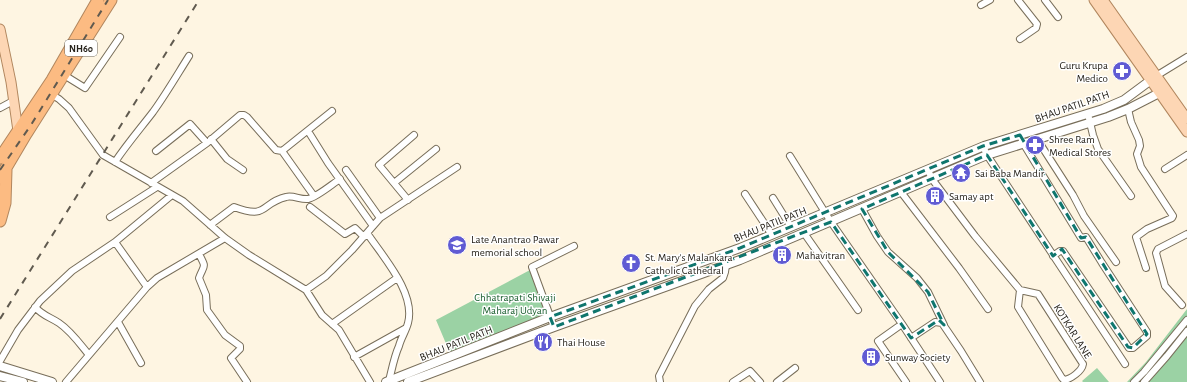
<svg xmlns="http://www.w3.org/2000/svg" width="1187" height="382" font-family="'Alegreya Sans',sans-serif">
<style>
.green{fill:#9bd2a4}
.lines{fill:none;stroke-linecap:round;stroke-linejoin:round}
.street-casing{stroke:#786e5a;stroke-width:8}
.secondary-casing{stroke:#786e5a;stroke-width:10}
.primary-casing{stroke:#b1865e;stroke-width:11}
.highway-casing{stroke:#b1865e;stroke-width:13}
.street{stroke:#fff;stroke-width:6}
.secondary{stroke:#fff;stroke-width:8}
.primary{stroke:#fdd6b4;stroke-width:9}
.highway{stroke:#fcbb82;stroke-width:11}
.rail{stroke:#605a4f;stroke-width:2;stroke-dasharray:7 7;stroke-linecap:butt}
.marked{fill:none;stroke:#0f766e;stroke-width:3;stroke-dasharray:8 5;stroke-linejoin:round}
.labels{text-anchor:middle;stroke-width:3;stroke-linejoin:round;paint-order:stroke}
.shield{fill:#fff;stroke:#68655f;stroke-width:1}
.shield-label{font-size:10px;font-weight:bold;fill:#27231b}
.poi-label{font-size:11px;fill:#27231b;stroke:#fff;text-anchor:start}
.street-label{font-size:11px;fill:#27231b;stroke:#fff}
.park-label{font-size:11px;fill:#175c2c;stroke:#fff}
</style>
<rect width="100%" height="100%" fill="#fef5e2"/>
<path class="green" d="M530,270L546,315L450,353L436,320Z
M1187,309V382H1127L1146,362Z
M1097,368L1109,382H1083L1082,381Z"/>
<g class="lines">
<defs>
<path id="street" d="M1018,0L1037,24L1036,28L1020,39
M1045,0L1058,17
M981,5L990,0
M64,75L85,88L120,37
M1156,76L1187,57
M49,93L59,99L69,108L103,155L183,201L225,238L249,255L306,290L322,315L339,330L370,382
M0,108L13,101
M1128,109L1131,122L1139,140L1140,146L1137,154L1141,167L1173,216L1172,218L1147,229L1136,237L1146,268
M1088,114L1093,135L1098,149L1131,196
M308,131L328,163L373,226
M1020,135L1023,143L1081,238L1086,237L1102,263L1147,332V336L1133,348H1129L1063,251H1060L1053,256
M211,139L227,159L243,170
M1037,139L1073,195L1084,216L1116,262
M983,146L987,155C1033,225 1079,294 1125,364
M156,151L190,124L207,143
M790,156L831,222L902,324L940,382
M115,162C127,144 140,129 153,112C166,94 177,75 189,56
M1165,169L1187,155
M346,170L380,218
M928,170L932,179L975,236L1020,290L1018,307L1062,378L1064,380C1071,379 1082,371 1083,364L1038,294L1020,290
M151,183L207,143L240,115H244L247,117L276,150L282,151
M394,183L436,149
M901,192L959,268L988,309
M745,194L772,235
M314,196L282,151L332,111
M773,198L791,227
M408,200L379,165L414,135
M310,207L345,234L355,228L364,237
M862,209L877,236L888,252L917,278L928,292L944,325
M110,217L157,187
M210,225L234,207C269,220 260,203 286,197C293,195 301,200 308,199C317,197 331,185 340,179
M367,233C383,257 416,293 408,323C406,331 401,338 399,346C394,357 392,369 389,381
M804,233L858,310
M115,242L147,287
M199,254C207,269 204,264 199,278L206,295L207,310L225,335L240,346V349L231,358L247,382
M306,290L326,276L352,250L380,218L457,167
M1182,305L1165,286L1156,253L1158,249L1187,234
M35,307C43,316 50,317 59,323C71,331 80,344 89,355
M118,322L141,363
M332,324L397,278
M902,324L878,341L906,382
M554,327L532,267L574,246
M911,338L935,322L942,323L961,351L980,382
M354,357L406,328
M0,361L18,330L40,301L72,271L115,242L172,195
M66,382L147,287L157,278L225,238
M660,382L659,376L695,306L709,289L723,278L725,272L726,265L722,255
M733,382L750,371L760,382
M777,382L795,368
M1134,382L1144,372L1187,320
M1144,382L1167,356L1187,331"/>
<path id="secondary" d="M0,366L52,382
M0,376L23,382
M386,382L550,317L740,248L984,146L1103,109L1124,100L1155,77
M408,382L554,327L740,260L987,155L1108,117L1128,109L1165,90"/>
<path id="primary" d="M1094,0L1187,132
M1103,0L1187,119
M0,29L11,82L18,131L20,133"/>
<path id="highway" d="M0,158L52,80L98,0
M0,178L26,134L111,0
M0,221L5,203L6,170"/>
</defs>
<use href="#street" class="street-casing"/>
<use href="#secondary" class="secondary-casing"/>
<use href="#primary" class="primary-casing"/>
<use href="#highway" class="highway-casing"/>
<use href="#street" class="street"/>
<use href="#secondary" class="secondary"/>
<use href="#primary" class="primary"/>
<use href="#highway" class="highway"/>
<path class="rail" d="M0,170L31,125L108,0
M0,319L199,0"/>
</g>
<path class="marked" d="M1020,135L1081,238L1086,237L1147,334L1133,348L1128,347L1062,249L1053,256L987,155L862,209L888,252L928,292L944,325L939,320L911,338L831,222L554,327L550,317L740,248L983,146Z"/>
<defs>
<symbol id="pharmacy-disc" viewBox="-11 -11 22 22"><circle r="9.5" fill="#605bd3" stroke="#fff"/><path d="M-2-6h4v4h4v4h-4v4h-4v-4h-4v-4h4Z" fill="#fff"/></symbol>
<symbol id="temple-disc" viewBox="-11 -11 22 22"><circle r="9.5" fill="#605bd3" stroke="#fff"/><path d="M0-6L5-2H3V0L6.5 2.5H4V6H1.5V3h-3V6H-4V2.5H-6.5L-3 0V-2H-5Z" fill="#fff"/></symbol>
<symbol id="building-disc" viewBox="-11 -11 22 22"><circle r="9.5" fill="#605bd3" stroke="#fff"/><path d="M-4-6H4V6H1V3H-1V6H-4ZM-2.5-4.3h1.7v1.8h-1.7ZM.8-4.3h1.7v1.8H.8ZM-2.5-1h1.7V.8h-1.7ZM.8-1h1.7V.8H.8Z" fill="#fff"/></symbol>
<symbol id="school-disc" viewBox="-11 -11 22 22"><circle r="9.5" fill="#605bd3" stroke="#fff"/><path d="M0-5L7-2L0 1L-7-2ZM-4 1L0 2.5L4 1V4Q0 6-4 4Z" fill="#fff"/></symbol>
<symbol id="church-disc" viewBox="-11 -11 22 22"><circle r="9.5" fill="#605bd3" stroke="#fff"/><path d="M-1.2-6h2.4v3.5h3.3v2.4h-3.3V6h-2.4V-.1h-3.3v-2.4h3.3Z" fill="#fff"/></symbol>
<symbol id="restaurant-disc" viewBox="-11 -11 22 22"><circle r="9.5" fill="#605bd3" stroke="#fff"/><path d="M-5-6h1v4h1v-4h1v4h1v-4h1v5L-1.5 .5V6h-2V.5L-5-1ZM5-6V6H3V1.5H1.5Q1.5-4 5-6Z" fill="#fff"/></symbol>
</defs>
<g fill-rule="evenodd">
<use href="#pharmacy-disc" x="1111" y="60" width="22" height="22"/>
<use href="#pharmacy-disc" x="1024" y="134" width="22" height="22"/>
<use href="#temple-disc" x="950" y="162" width="22" height="22"/>
<use href="#building-disc" x="924" y="185" width="22" height="22"/>
<use href="#school-disc" x="446" y="234" width="22" height="22"/>
<use href="#building-disc" x="771" y="244" width="22" height="22"/>
<use href="#church-disc" x="620" y="252" width="22" height="22"/>
<use href="#restaurant-disc" x="532" y="331" width="22" height="22"/>
<use href="#building-disc" x="860" y="346" width="22" height="22"/>
</g>
<g class="labels">
<rect class="shield" x="65" y="40" width="32" height="16" rx="3"/>
<g class="shield-label">
<text x="81" y="52">NH60</text>
</g>
<g class="poi-label">
<text x="1108" y="69" text-anchor="end">Guru Krupa<tspan x="1108" dy="13">Medico</tspan></text>
<text x="1049" y="143">Shree Ram<tspan x="1049" dy="13">Medical Stores</tspan></text>
<text x="975" y="177">Sai Baba Mandir</text>
<text x="949" y="200">Samay apt</text>
<text x="471" y="243">Late Anantrao Pawar<tspan x="471" dy="13">memorial school</tspan></text>
<text x="796" y="259">Mahavitran</text>
<text x="645" y="261">St. Mary's Malankara<tspan x="645" dy="13">Catholic Cathedral</tspan></text>
<text x="557" y="346">Thai House</text>
<text x="885" y="361">Sunway Society</text>
</g>
<g class="street-label">
<text transform="translate(1072 106) rotate(-19)" y="4">BHAU PATIL PATH</text>
<text transform="translate(770 224) rotate(-22)" y="4">BHAU PATIL PATH</text>
<text transform="translate(1073 331) rotate(58)" y="4">KOTKAR LANE</text>
<text transform="translate(456 343) rotate(-22)" y="4">BHAU PATIL PATH</text>
</g>
<g class="park-label">
<text x="515" y="301">Chhatrapati Shivaji<tspan x="515" dy="13">Maharaj Udyan</tspan></text>
</g>
</g>
</svg>
